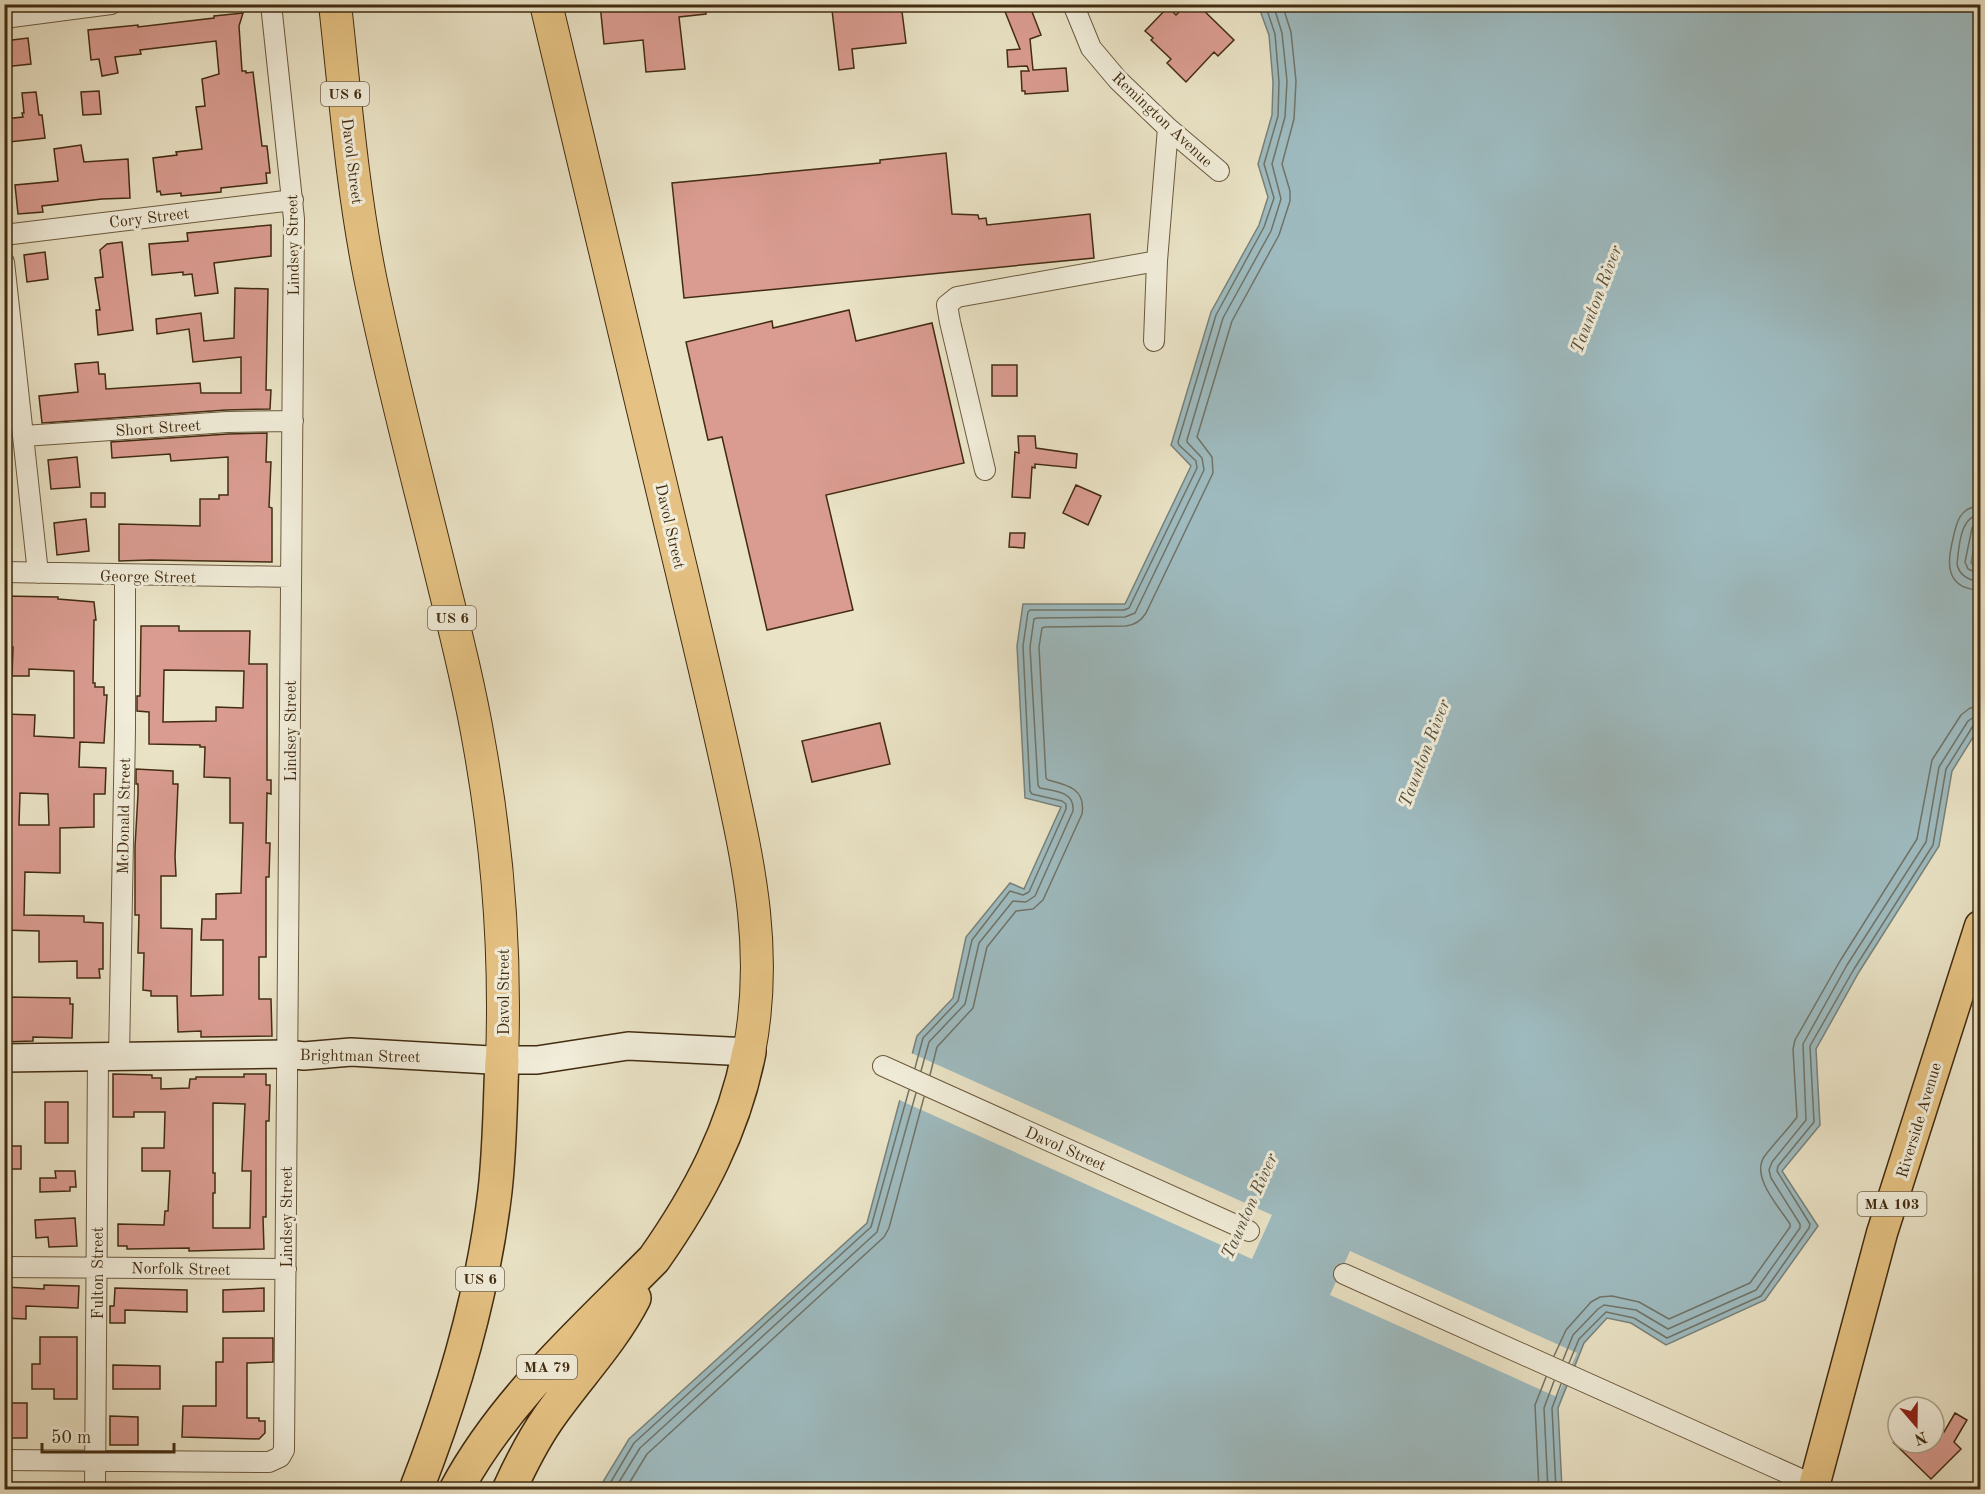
<svg xmlns="http://www.w3.org/2000/svg" width="1985" height="1494" font-family="'Old Standard TT',serif">
<style>
.water{fill:#9ebbc0;stroke:#79827a;stroke-width:1.5}
.pier{fill:#eae3c6}
.lines{fill:none;stroke-linecap:round;stroke-linejoin:round}
.shore{stroke:#707468;stroke-width:1.5}
.building{fill:#da9c91;stroke:#422c10;stroke-width:1.5;fill-rule:evenodd}
.minor-casing{stroke:#6c5a3e;stroke-width:22}
.secondary-casing{stroke:#422c10;stroke-width:30}
.primary-casing{stroke:#422c10;stroke-width:33}
.trunk-casing{stroke:#422c10;stroke-width:34}
.motorway-casing{stroke:#422c10;stroke-width:36}
.minor{stroke:#f1edda;stroke-width:20}
.secondary{stroke:#f1edda;stroke-width:27}
.primary{stroke:#e5c283;stroke-width:30}
.trunk{stroke:#e5c283;stroke-width:32}
.motorway{stroke:#e5c283;stroke-width:33}
.labels{text-anchor:middle;stroke-width:6;stroke-linejoin:round;paint-order:stroke}
.shield{fill:#f1edda;stroke:#76664d;stroke-width:1.5}
.shield-label{font-size:15px;font-weight:bold;fill:#422c10}
.street-label{font-size:16px;fill:#422c10;stroke:#f1edda}
.water-label{font-size:18px;font-style:italic;fill:#59503c;stroke:#f1edda}
</style>
<rect width="100%" height="100%" fill="#eae3c6"/>
<filter id="stains"><feTurbulence type="fractalNoise" baseFrequency=".00333" numOctaves="4"/><feColorMatrix values="0 0 0 0 .2 0 0 0 0 .09 0 0 0 0 .02 0 0 0 .5 -.17"/></filter>
<radialGradient id="worn" r=".72"><stop offset=".6" stop-color="#630" stop-opacity="0"/><stop offset="1" stop-color="#630" stop-opacity=".3"/></radialGradient>
<path class="water" d="M1258,5H1980V516L1971,563L1980,569V726L1952,771L1939,846L1859,972L1816,1049L1820,1125L1782,1171L1818,1226L1765,1300L1666,1345L1631,1323L1607,1318L1584,1343L1558,1408L1562,1489L598,1490L629,1439L867,1223L917,1036L953,998L966,937L1010,883L1024,889L1061,807L1025,798L1017,646L1023,604H1125L1191,466L1171,445L1211,312L1259,225L1268,197L1258,164L1272,115L1273,82L1269,35Z"/>
<path class="pier" d="M909,1052L1272,1215L1252,1259L897,1099Z
M1350,1251L1577,1353L1557,1397L1330,1295Z"/>
<g class="lines">
<path class="shore" d="M1980,506C1958,507 1956,525 1952,543C1946,568 1949,589 1980,590
M1980,515C1960,516 1959,547 1957,564C1959,575 1969,581 1980,581
M1980,523L1975,524L1972,528L1965,562L1968,569L1980,574
M915,1068L923,1038L958,1001L972,940L1010,891L1023,895L1029,892L1066,809V804L1062,801L1032,794L1030,791L1023,646L1028,612L1030,610H1124L1129,608L1197,468L1196,461L1179,445L1178,442L1216,315L1264,227L1274,198L1264,164L1278,116L1279,82L1275,34L1265,4
M921,1071L929,1042L965,1004L979,943L1013,901L1026,902L1035,896L1073,811C1075,791 1054,791 1040,788L1038,785L1030,647L1034,619L1037,618L1125,617L1135,613L1204,470L1202,458L1187,442V440L1223,318L1271,231L1281,199L1272,164L1285,117L1287,81L1282,33L1273,4
M930,1075L937,1047L973,1008L987,947L1016,911L1033,909L1043,900L1082,814C1086,789 1068,785 1048,780L1046,778L1039,647L1042,628L1045,627L1126,626C1135,625 1141,621 1146,613L1213,473L1212,457L1197,437L1232,321L1279,235L1290,201V191L1282,164L1294,119L1296,81L1291,32L1282,4
M1554,1356L1566,1330L1591,1302L1600,1297L1612,1296L1639,1302L1669,1319L1750,1283L1790,1227V1224C1779,1207 1751,1177 1764,1157C1774,1143 1787,1131 1797,1117L1793,1049L1795,1040L1840,961L1917,839L1932,760L1961,715L1970,708L1980,707
M1563,1360L1573,1335L1598,1309L1604,1305L1636,1310L1668,1329L1756,1290L1800,1228V1224L1771,1178L1769,1170L1772,1162L1806,1120L1803,1044L1847,965L1926,842L1939,767L1968,721L1974,717L1980,716
M1569,1363L1579,1339L1606,1312L1634,1318L1667,1338L1761,1296L1809,1228L1810,1224L1777,1171L1778,1166L1814,1122L1810,1046L1854,969L1933,845L1946,769L1973,726L1980,723
M606,1490L634,1443L871,1227L909,1090
M614,1490L640,1448L877,1232L916,1093
M625,1490L647,1454L884,1237L889,1228L924,1097
M1539,1490L1535,1405L1546,1377
M1548,1490L1544,1408L1554,1381
M1556,1490L1552,1408L1561,1384"/>
</g>
<path class="building" d="M600,4H706V14L679,17L685,69L646,72L643,40L604,44Z
M840,4H901L906,43L852,49L854,68L839,70L832,10H841Z
M1002,4H1029L1041,35L1030,39L1033,70L1066,68L1068,91L1025,94V91H1022L1021,71H1029L1027,66L1008,67L1007,50L1020,49Z
M1187,4H1197L1234,40L1218,56L1214,52L1186,82L1167,63L1171,59L1151,40L1153,38L1145,31L1168,7L1176,15Z
M243,13L239,26L242,71H246V73L253,72L262,146H267L270,173H266L267,183L221,188V192L181,196V193L161,195L160,191L157,192L153,158L177,155L176,152L202,149L196,107L205,106L202,79L219,74L216,41L140,50L141,54L115,57L118,73L102,76L99,59L91,60L88,30L138,25V27L214,18V16Z
M28,38L31,64L4,67V41Z
M99,91L101,114L83,115L81,92Z
M36,92L39,115H42L45,138L9,142L8,132H4V119L23,117L22,113H24L22,93Z
M81,145L84,162L128,159L130,198L102,199L42,206L43,212L18,214L15,185L58,181L54,149Z
M946,153L952,214L978,215L979,219L986,218L987,225L1090,214L1094,258L684,298L672,183L880,163V160Z
M271,225V256L214,263L218,293L195,296L192,274L183,275V272L152,275L149,244L188,241L187,233Z
M122,242L133,330L98,335L96,310H100L95,278L103,277L100,250L107,244Z
M45,252L48,279L27,282L24,255Z
M235,288L268,289L266,390H271L270,409L226,410L42,423L39,396L78,392L75,364L98,362L99,374H105L106,389L200,383L201,393H241V357L193,362L189,329L157,334L156,319L201,313L204,341L234,338Z
M849,310L856,341L932,323L964,463L826,495L853,610L767,630L722,437L708,440L686,342L772,321L773,328Z
M992,365H1017V396H992Z
M267,433L266,462H271L269,507L272,508V562L151,560L119,561V524L200,526V499H219V495H228V457L171,461L170,454L112,458L111,442L228,434Z
M1018,436H1035L1036,448L1077,454L1076,468L1035,464V468L1032,467L1030,498L1012,497L1015,452L1019,453Z
M77,457L80,487L51,489L48,460Z
M1076,485L1101,496L1088,525L1063,513Z
M91,493H105V507H91Z
M86,519L89,551L57,555L54,523Z
M1010,533H1025L1024,548L1009,547Z
M4,596L58,597V599L94,602L96,620H94L93,683H95V687H104V695H107L104,743L80,742L79,767L106,768L105,794H94V827L60,828V873L25,872L24,915L84,916V922L103,923V969H99L100,978H77V961L39,962V931L4,930V714L35,715L34,736L74,738V671L29,669V676H12L13,647H4ZM20,793L48,794L49,825H19Z
M141,626H179V631H250L249,664H267V780H271V794L267,793L266,843H270L269,877H266V957H259V999H271L272,1036L201,1037V1031L178,1032L177,996H151V991L143,990L144,953H138L139,915H135V847L138,794V784H136V769L173,771V784H178L175,857L176,876H161V928L192,929L191,996L223,995V940H201L202,919H216V894L241,893L243,823H230V778L204,777L205,747H200V745L149,744V712L137,711V696H140ZM164,670L244,671L243,708L216,707V721L163,722Z
M880,723L890,764L812,782L802,741Z
M4,997L70,998V1004H73L72,1038L33,1037V1041L4,1042Z
M113,1074L152,1075V1078H161V1089L189,1088L190,1079H196V1077H244V1074H266V1085H270L269,1121H266V1217H263L264,1249L189,1251V1248L127,1249V1246H118V1224L164,1225L165,1211H168L170,1171H142V1148H164L165,1112H134V1117H113ZM213,1103L245,1104L242,1171H251L250,1228H213V1193H215V1173H213Z
M45,1102H68V1143H45Z
M4,1146H21V1169H4Z
M55,1171H75L76,1187H70V1191L40,1192V1178H56Z
M75,1218L77,1246L49,1247L48,1237L36,1238L35,1220Z
M44,1285L79,1286L78,1308L26,1306V1319L4,1318L5,1287L44,1289Z
M115,1288L187,1290V1312L125,1310V1323H110V1306H114Z
M264,1288V1311L223,1312V1290Z
M40,1337H77V1399H54V1389H32V1364H40Z
M223,1338H273V1362L247,1363V1418H259V1421H265V1433L259,1439L182,1437L183,1406H216V1362H223Z
M113,1365L160,1366V1389H113Z
M4,1403H27V1438H4Z
M1955,1413L1967,1420L1954,1442L1961,1449L1931,1479L1894,1443H1934V1422L1944,1432Z
M110,1416L138,1417V1445H110Z"/>
<g class="lines">
<defs>
<path id="minor" d="M1073,4L1091,48L1118,80L1168,128L1219,171
M4,18L111,4
M4,235L293,200
M4,262L38,573
M1154,341L1157,261
M24,436L227,422L293,421
M985,470L950,322L947,305L957,297L1157,261L1168,128
M4,572L291,577
M119,1057L125,731V576
M883,1066L1249,1231
M4,1267L286,1269
M1344,1274L1814,1485
M4,1460L269,1462L280,1457L284,1450L294,219L271,4
M95,1490L98,1057"/>
<path id="secondary" d="M4,1058L287,1054L304,1056L351,1052L490,1060H537L628,1046L749,1052"/>
<path id="primary" d="M1813,1490L1882,1233L1980,926"/>
<path id="trunk" d="M335,4C345,95 352,187 370,277C391,380 419,483 444,586C457,638 470,690 479,743C498,848 506,953 502,1060
M546,4C592,197 639,389 684,581C699,645 715,710 729,775C750,870 768,954 749,1052"/>
<path id="motorway" d="M416,1490C454,1393 483,1294 495,1191C500,1147 500,1104 502,1060
M456,1490C505,1399 583,1331 654,1259C699,1195 734,1129 749,1052
M509,1490C520,1466 532,1442 547,1420C575,1379 611,1343 634,1298"/>
</defs>
<use href="#minor" class="minor-casing"/>
<use href="#secondary" class="secondary-casing"/>
<use href="#primary" class="primary-casing"/>
<use href="#trunk" class="trunk-casing"/>
<use href="#motorway" class="motorway-casing"/>
<use href="#minor" class="minor"/>
<use href="#secondary" class="secondary"/>
<use href="#primary" class="primary"/>
<use href="#trunk" class="trunk"/>
<use href="#motorway" class="motorway"/>
</g>
<g class="labels">
<g class="shield">
<rect x="321" y="82" width="48" height="24" rx="4.5"/>
<rect x="428" y="606" width="48" height="24" rx="4.5"/>
<rect x="1857.5" y="1192" width="69" height="24" rx="4.5"/>
<rect x="456" y="1267" width="48" height="24" rx="4.5"/>
<rect x="517" y="1355" width="60" height="24" rx="4.5"/>
</g>
<g class="shield-label">
<text x="345" y="99">US 6</text>
<text x="452" y="623">US 6</text>
<text x="1892" y="1209">MA 103</text>
<text x="480" y="1284">US 6</text>
<text x="547" y="1372">MA 79</text>
</g>
<g class="street-label">
<text transform="translate(1163 119) rotate(43)" y="6">Remington Avenue</text>
<text transform="translate(353 161) rotate(83)" y="6">Davol Street</text>
<text transform="translate(149 217) rotate(-7)" y="6">Cory Street</text>
<text transform="translate(292 245) rotate(-91)" y="6">Lindsey Street</text>
<text transform="translate(158 427) rotate(-4)" y="6">Short Street</text>
<text transform="translate(671 526) rotate(77)" y="6">Davol Street</text>
<text transform="translate(148 576) rotate(1)" y="6">George Street</text>
<text transform="translate(290 731) rotate(-90)" y="6">Lindsey Street</text>
<text transform="translate(123 816) rotate(-89)" y="6">McDonald Street</text>
<text transform="translate(503 992) rotate(-90)" y="6">Davol Street</text>
<text transform="translate(360 1055) rotate(1)" y="6">Brightman Street</text>
<text transform="translate(1918 1120) rotate(-73)" y="6">Riverside Avenue</text>
<text transform="translate(1066 1148) rotate(24)" y="6">Davol Street</text>
<text transform="translate(286 1217) rotate(-90)" y="6">Lindsey Street</text>
<text transform="translate(181 1268) rotate(1)" y="6">Norfolk Street</text>
<text transform="translate(97 1273) rotate(-90)" y="6">Fulton Street</text>
</g>
<g class="water-label">
<text transform="translate(1596 299) rotate(-69)" y="6">Taunton River</text>
<text transform="translate(1424 753) rotate(-69)" y="6">Taunton River</text>
<text transform="translate(1249 1206) rotate(-66)" y="6">Taunton River</text>
</g>
</g>
<rect width="1985" height="1494" fill="none" stroke="#eae3c6" stroke-width="24"/>
<rect x="6" y="6" width="1973" height="1482" fill="none" stroke="#422c10" stroke-width="3"/>
<rect x="12" y="12" width="1961" height="1470" fill="none" stroke="#422c10" stroke-width="1.5"/>
<g transform="translate(1916 1425) rotate(160)"><circle r="28" fill="#f1edda" stroke="#aba089" stroke-width="1.5"/>
<path d="M0-4.5L10 22L0 15L-10 22Z" fill="#8f2418"/>
<text y="-9" font-size="16" font-weight="bold" text-anchor="middle" fill="#422c10">N</text>
</g>
<path d="M42 1443v9h132v-9" fill="none" stroke="#422c10" stroke-width="3"/>
<text x="51" y="1443" font-size="18" fill="#422c10" stroke="#f1edda" stroke-width="4.5" paint-order="stroke">50 m</text>
<rect width="100%" height="100%" filter="url(#stains)"/>
<rect width="100%" height="100%" fill="url(#worn)"/>
</svg>
